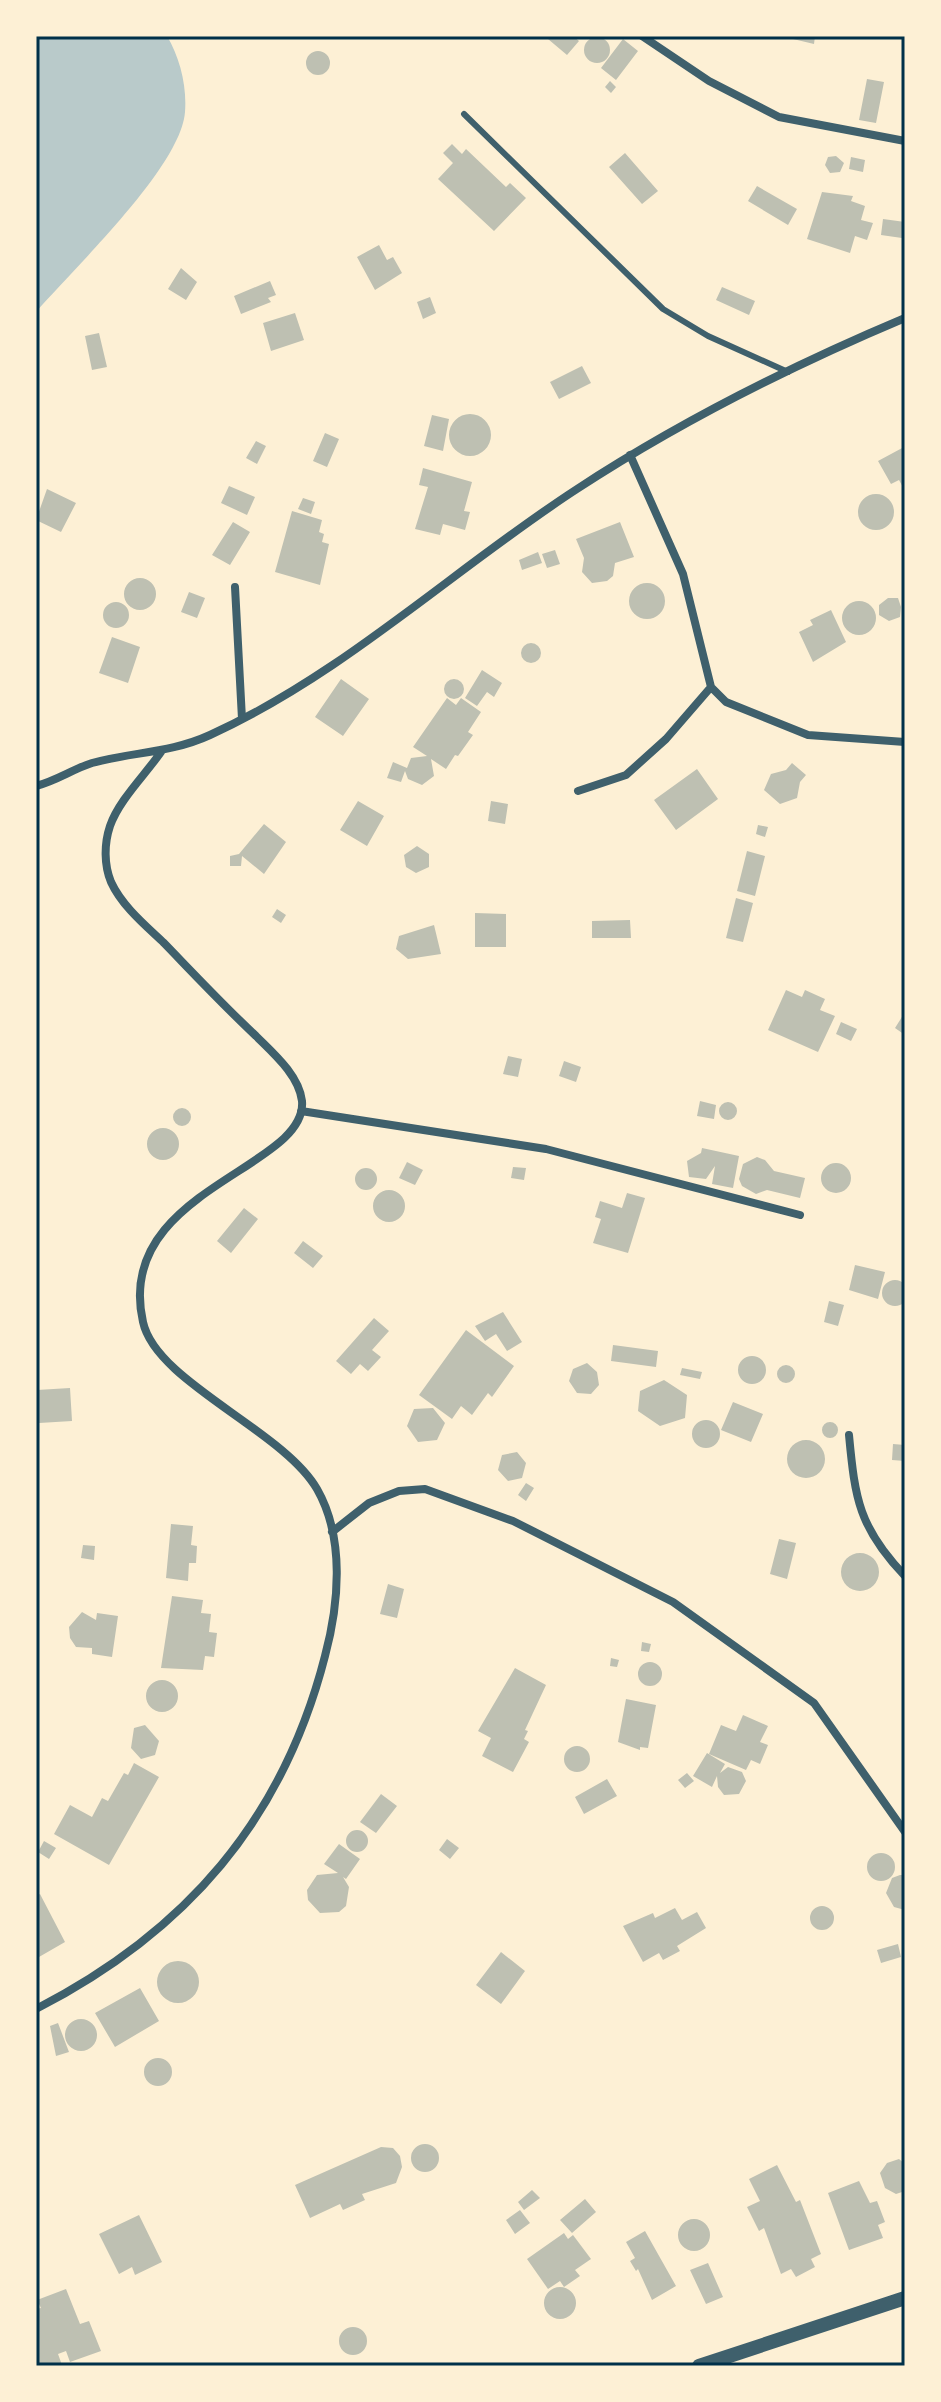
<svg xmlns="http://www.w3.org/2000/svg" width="941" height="2402" font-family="Raleway,sans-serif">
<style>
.green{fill:#b9caca}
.building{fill:#bec0b2}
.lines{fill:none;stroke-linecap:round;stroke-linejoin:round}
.service{stroke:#3f606c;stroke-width:6}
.minor{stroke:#3f606c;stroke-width:8}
.tertiary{stroke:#3f606c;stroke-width:14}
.neatline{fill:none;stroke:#003049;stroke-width:3}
</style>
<rect width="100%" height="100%" fill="#fdf0d5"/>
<path class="green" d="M36,36H167C180,58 187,86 185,112C181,167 74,268 36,312Z"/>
<path class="building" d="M550,36H573L579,41L567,55L548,39Z
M794,36H815L814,44L793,39Z
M584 50a13 13 0 1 1 26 0a13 13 0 1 1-26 0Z
M623,39L638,51L616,80L601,68Z
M306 63a12 12 0 1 1 24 0a12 12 0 1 1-24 0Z
M867,79L884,82L876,123L859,120Z
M610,81L616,87L611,93L605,87Z
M452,144L462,154L466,149L506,187L510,183L526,198L494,231L438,179L453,163L443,153Z
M625,153L658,191L642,204L609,167Z
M836,156L844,163L840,172L830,173L825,165L828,157Z
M851,157L865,160L863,172L849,169Z
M757,186L797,209L788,225L748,201Z
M822,192L853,196L851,201L865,206L861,220L873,223L867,240L855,236L850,253L807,239Z
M883,219L905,222L902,238L881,235Z
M379,245L387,260L393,257L402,273L375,290L357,257Z
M181,268L197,282L186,300L168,289Z
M270,281L276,295L268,298L271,302L241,314L234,296Z
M722,287L755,301L749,315L716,300Z
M430,297L436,313L423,319L417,302Z
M295,313L304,340L271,351L263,323Z
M99,333L107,367L92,370L85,336Z
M582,366L591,383L559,399L550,382Z
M449 435a21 21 0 1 1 42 0a21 21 0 1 1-42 0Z
M432,415L449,419L443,451L424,446Z
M325,433L339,439L327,467L313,461Z
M256,441L266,446L257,464L246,458Z
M904,447L905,450V491L899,480L891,484L878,461Z
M423,468L472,482L464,511L470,512L465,530L443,524L440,535L415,529L428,487L419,485Z
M229,486L255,497L247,515L221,503Z
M47,489L76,503L61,532L36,520Z
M858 512a18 18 0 1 1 36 0a18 18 0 1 1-36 0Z
M303,498L315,502L311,514L298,509Z
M292,511L322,520L319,532L324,534L322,542L329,544L320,585L275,572Z
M233,522L250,532L230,565L212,555Z
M620,522L634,557L615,563L613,576L607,581L592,583L582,572L584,558L576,539Z
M555,550L560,564L547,568L542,554Z
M538,552L542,563L522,570L519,560Z
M124 594a16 16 0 1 1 32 0a16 16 0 1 1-32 0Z
M629 601a18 18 0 1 1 36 0a18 18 0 1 1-36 0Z
M189,592L205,598L197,618L181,612Z
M888,598H898L901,607L900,617L889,621L879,615V605Z
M842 618a17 17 0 1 1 34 0a17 17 0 1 1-34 0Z
M103 615a13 13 0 1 1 26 0a13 13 0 1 1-26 0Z
M831,610L846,642L813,662L799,632L813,625L810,620Z
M112,637L140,647L128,683L99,673Z
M521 653a10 10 0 1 1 20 0a10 10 0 1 1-20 0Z
M482,670L502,683L494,697L487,692L477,706L465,698Z
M341,679L369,699L343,736L315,717Z
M444 689a10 10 0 1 1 20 0a10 10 0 1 1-20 0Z
M447,698L456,705L461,698L481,712L468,732L473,735L458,756L455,755L446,769L431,759L434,776L422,785L408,779L405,771L401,782L387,778L393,762L407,768L411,758L427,756L413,747Z
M792,763L806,775L800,782L797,798L780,804L764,790L771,774L786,770Z
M697,769L718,799L676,830L654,800Z
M358,801L384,816L367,846L340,830Z
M491,801L508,804L505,824L488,821Z
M264,824L286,842L264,874L242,856L241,866H230V856L239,854Z
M758,825L768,827L765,837L756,834Z
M417,846L429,854V867L416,873L406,867L404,855Z
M747,851L765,856L755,896L737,891Z
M736,898L753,903L743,942L726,938Z
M277,909L286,915L281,923L272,917Z
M475,913L506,914V947H475Z
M630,920L631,938H592V921Z
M434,925L441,954L408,959L396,949L399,936Z
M786,990L802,997L805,990L825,999L820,1010L835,1016L818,1052L768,1030Z
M905,1012V1035L895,1028Z
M841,1022L857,1029L851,1041L836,1034Z
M508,1056L522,1059L518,1077L503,1074Z
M564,1061L581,1067L576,1082L559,1076Z
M700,1101L716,1105L714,1119L697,1116Z
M719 1111a9 9 0 1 1 18 0a9 9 0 1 1-18 0Z
M173 1117a9 9 0 1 1 18 0a9 9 0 1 1-18 0Z
M147 1144a16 16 0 1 1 32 0a16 16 0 1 1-32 0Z
M702,1148L739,1156L733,1188L712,1184L715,1166L706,1179L689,1177L687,1161L701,1153Z
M757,1157L765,1160L774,1171L805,1178L800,1198L767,1190L756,1194L742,1186L739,1179L743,1164Z
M407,1162L423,1170L415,1185L399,1178Z
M821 1178a15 15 0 1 1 30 0a15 15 0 1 1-30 0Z
M513,1167L526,1168L524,1180L511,1178Z
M355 1179a11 11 0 1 1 22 0a11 11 0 1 1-22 0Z
M373 1206a16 16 0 1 1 32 0a16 16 0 1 1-32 0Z
M627,1193L645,1198L628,1253L593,1243L601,1219L595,1217L600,1201L622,1208Z
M244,1208L258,1219L231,1253L217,1241Z
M303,1241L323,1256L313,1268L294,1253Z
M855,1265L885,1272L878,1299L849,1290Z
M882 1293a13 13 0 1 1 26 0a13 13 0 1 1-26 0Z
M829,1301L844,1305L838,1326L824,1322Z
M503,1312L522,1342L507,1351L496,1334L485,1341L475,1326Z
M374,1318L389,1331L372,1350L381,1357L368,1371L360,1364L351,1374L336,1361Z
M466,1330L514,1366L492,1397L488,1393L472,1415L461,1406L452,1419L419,1395Z
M613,1345L658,1351L656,1367L611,1361Z
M738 1370a14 14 0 1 1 28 0a14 14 0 1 1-28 0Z
M587,1363L597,1372L599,1385L591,1394L577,1393L569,1381L573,1369Z
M777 1374a9 9 0 1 1 18 0a9 9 0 1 1-18 0Z
M682,1368L702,1372L700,1379L680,1375Z
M664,1380L687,1395L685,1418L660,1426L638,1411L640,1391Z
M70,1388L72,1421L39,1423L37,1390Z
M733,1402L763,1414L751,1442L721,1430Z
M433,1408L445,1423L437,1440L418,1442L407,1426L414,1409Z
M692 1434a14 14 0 1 1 28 0a14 14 0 1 1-28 0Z
M822 1430a8 8 0 1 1 16 0a8 8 0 1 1-16 0Z
M787 1459a19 19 0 1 1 38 0a19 19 0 1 1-38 0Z
M893,1444L905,1445V1461L892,1460Z
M517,1452L526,1463L522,1478L508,1481L498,1470L502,1455Z
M526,1483L534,1488L526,1501L518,1495Z
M171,1524L193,1526L191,1545L197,1546L196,1563H189L188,1581L166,1578Z
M779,1539L796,1543L787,1579L770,1574Z
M83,1545L95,1546L94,1560L81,1558Z
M841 1572a19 19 0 1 1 38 0a19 19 0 1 1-38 0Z
M388,1584L404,1589L397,1618L380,1614Z
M172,1596L203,1600L201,1613L211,1614L209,1632L217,1633L214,1657L205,1656L203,1670L161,1668Z
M82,1612L96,1620L97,1613L118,1616L112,1657L92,1654V1648L76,1647L70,1638L69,1627Z
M642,1642L651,1644L649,1652L641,1651Z
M611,1658L619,1660L617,1667L610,1666Z
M638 1674a12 12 0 1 1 24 0a12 12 0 1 1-24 0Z
M515,1668L546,1685L525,1730L528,1731L524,1739L529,1742L513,1772L482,1756L491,1738L478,1731Z
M146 1696a16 16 0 1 1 32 0a16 16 0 1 1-32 0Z
M626,1699L656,1705L648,1748L640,1747V1750L618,1742Z
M743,1715L768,1726L760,1742L768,1745L760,1764L751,1760L746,1770L709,1754L721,1725L736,1731Z
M145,1725L159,1741L155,1755L141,1759L131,1748L134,1728Z
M564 1759a13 13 0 1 1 26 0a13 13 0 1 1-26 0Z
M707,1753L725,1764L720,1773L728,1767L742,1772L746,1781L739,1794L724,1795L718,1787L717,1776L712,1787L693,1776Z
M134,1763L159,1777L109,1865L54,1834L70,1805L92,1817L102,1798L108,1801L124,1773L128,1775Z
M687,1773L694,1781L685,1788L678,1780Z
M607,1779L617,1796L584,1814L575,1797Z
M381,1794L397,1806L376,1833L360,1822Z
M346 1841a11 11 0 1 1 22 0a11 11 0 1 1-22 0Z
M447,1839L459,1848L450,1859L439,1850Z
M44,1841L56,1848L49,1859L38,1852Z
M339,1844L360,1859L346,1879L343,1877L349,1887L346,1906L339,1912L320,1913L308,1900L307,1890L317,1875L338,1873L324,1864Z
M867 1867a14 14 0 1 1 28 0a14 14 0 1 1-28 0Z
M900,1875H905V1910L894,1907L886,1893L892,1878Z
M40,1894L65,1942L39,1957L36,1896Z
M810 1918a12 12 0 1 1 24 0a12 12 0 1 1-24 0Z
M675,1908L682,1920L697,1912L706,1928L677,1946L680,1951L663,1960L659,1953L643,1962L623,1926L653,1913L655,1918Z
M898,1944L901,1957L881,1963L877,1950Z
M501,1952L525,1971L501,2004L476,1985Z
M157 1982a21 21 0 1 1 42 0a21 21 0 1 1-42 0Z
M140,1988L159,2021L115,2047L95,2013Z
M65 2035a16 16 0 1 1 32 0a16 16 0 1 1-32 0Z
M58,2023L69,2052L56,2056L50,2026Z
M144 2072a14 14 0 1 1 28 0a14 14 0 1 1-28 0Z
M411 2158a14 14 0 1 1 28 0a14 14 0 1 1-28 0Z
M381,2147L393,2148L400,2156L402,2167L396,2183L362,2194L365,2200L343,2210L340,2204L310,2218L295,2185Z
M899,2159L905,2164V2191L896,2194L885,2188L880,2173L887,2163Z
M777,2165L796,2202L800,2200L821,2254L811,2259L815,2267L796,2277L791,2269L781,2274L764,2228L759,2231L747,2207L760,2201L749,2179Z
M859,2181L870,2203L877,2201L885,2222L878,2225L883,2238L849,2250L828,2193Z
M532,2190L540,2198L524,2210L518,2202Z
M585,2199L596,2212L572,2233L560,2220Z
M520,2210L530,2223L515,2234L506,2220Z
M139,2215L162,2262L135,2275L132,2267L119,2274L99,2234Z
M678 2235a16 16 0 1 1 32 0a16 16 0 1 1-32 0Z
M645,2231L676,2286L652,2300L638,2269L636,2271L630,2261L635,2258L626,2242Z
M564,2233L568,2239L573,2235L591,2259L575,2270L580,2276L564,2287L560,2281L548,2289L527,2259Z
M708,2263L723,2297L706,2304L690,2270Z
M544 2303a16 16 0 1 1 32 0a16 16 0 1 1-32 0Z
M66,2289L80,2324L89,2321L101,2351L70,2362L66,2351L58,2354L62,2365L36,2366V2309L41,2308L37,2300Z
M339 2341a14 14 0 1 1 28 0a14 14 0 1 1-28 0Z"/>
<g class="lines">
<path class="service" d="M464,114L663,309L708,336L788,372"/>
<path class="minor" d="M642,36L709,81L779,117L905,141
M630,455L683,574L711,687L726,702L808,735L905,742
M235,587L242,719
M36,786C56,781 73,769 92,763C132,752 171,753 210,735C344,674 455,568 577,489C681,421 791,366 905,318
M578,791L626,775L666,739L711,687
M301,1111L546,1149L800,1215
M849,1435C855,1499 859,1528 905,1576
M332,1532L369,1503L399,1491L425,1489L513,1521L673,1602L814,1703L905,1832
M36,2009C186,1932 283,1820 325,1656C339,1604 345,1538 317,1489C283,1430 156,1382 143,1322C113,1190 308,1169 302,1101C299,1075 273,1053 256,1036C224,1006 194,974 164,943C145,925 122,906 111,882C104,865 104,844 110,826C119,800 145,775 161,752"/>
<path class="tertiary" d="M699,2366L905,2298"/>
</g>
<rect width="941" height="2402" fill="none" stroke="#fdf0d5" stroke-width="76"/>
<rect x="38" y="38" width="865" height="2326" class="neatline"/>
</svg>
